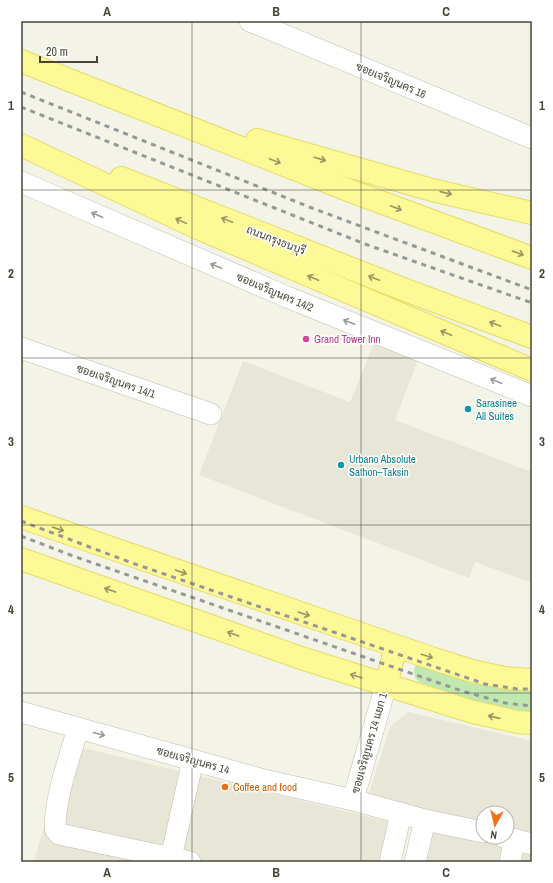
<svg xmlns="http://www.w3.org/2000/svg" width="553" height="883" font-family="'Archivo Narrow',Sarabun,sans-serif">
<style>
.residential{fill:#e8e6d6;fill-rule:evenodd}
.green{fill:#c2e8b1}
.lines{fill:none;stroke-linecap:round;stroke-linejoin:round}
.minor-casing{stroke:#c0bdaa;stroke-width:22}
.primary-casing{stroke:#e4dc66;stroke-width:24}
.minor{stroke:#fff;stroke-width:21}
.primary{stroke:#fef997;stroke-width:22}
.rail{stroke:#979797;stroke-width:3;stroke-dasharray:5 5;stroke-linecap:butt}
.oneway{stroke:#999662}
.oneway2{stroke:#9a9990}
.grid{fill:none;stroke:#474536;stroke-width:1;stroke-opacity:0.55}
.hotel-dot{fill:#d1479c;stroke:#fff;stroke-width:1.5}
.culture-dot{fill:#0f9aa8;stroke:#fff;stroke-width:1.5}
.food-dot{fill:#e8710a;stroke:#fff;stroke-width:1.5}
.labels{text-anchor:middle;stroke-width:3;stroke-linejoin:round;paint-order:stroke}
.street-label{font-size:11px;fill:#474536;stroke:#fff}
.hotel-label{font-size:11px;fill:#b23c85;stroke:#fff;text-anchor:start}
.culture-label{font-size:11px;fill:#0d838f;stroke:#fff;text-anchor:start}
.food-label{font-size:11px;fill:#c56008;stroke:#fff;text-anchor:start}
.neatline{fill:none;stroke:#474536;stroke-width:1.5}
.grid-label{font-size:13px;text-anchor:middle;font-weight:bold;fill:#474536}
</style>
<rect width="100%" height="100%" fill="#f4f3e8"/>
<path class="residential" d="M374,343L418,360L395,420L532,472V583L475,562L469,578L199,475L243,361L350,402Z
M408,712L528,740H532V862H405L412,830L417,814L368,796L390,727ZM483,813H507V837H483Z
M67,744L390,822L379,862H34Z"/>
<path class="green" d="M420,662L532,686V713H513L421,683L415,678L414,670L416,664Z"/>
<g class="lines">
<defs>
<path id="minor" d="M250,21L532,138
M21,182L287,297L532,396
M21,348L211,414
M21,712L264,780L353,800L425,820L483,832
M78,728C69,760 55,796 55,829L59,834L190,862
M353,800L386,685
M504,837L532,844
M171,858L193,760
M390,862L401,813
M415,862L425,820
M510,862L515,839"/>
<path id="primary" d="M21,61L348,190L532,258
M257,140L432,190L532,213
M21,145L200,229L532,370
M121,178L408,291L532,337
M21,517L434,659L472,671L505,678L532,680
M21,559L301,658L473,712L518,722L532,723
M386,685L396,646"/>
</defs>
<use href="#minor" class="minor-casing"/>
<use href="#primary" class="primary-casing"/>
<use href="#minor" class="minor"/>
<use href="#primary" class="primary"/>
<path class="rail" d="M21,92L312,208L532,290
M21,107L365,244L532,303
M21,521L132,563L485,684L517,689H532
M21,536L73,556L462,691L505,703L532,706"/>
</g>
<defs><path id="oneway-shaft" d="M-6 0H5M1.5-3L5.5 0L1.5 3" fill="none" stroke-width="1.6" stroke-linecap="round" stroke-linejoin="round"/></defs>
<g class="oneway">
<use href="#oneway-shaft" transform="translate(320 159) rotate(16)"/>
<use href="#oneway-shaft" transform="translate(275 161) rotate(22)"/>
<use href="#oneway-shaft" transform="translate(446 193) rotate(13)"/>
<use href="#oneway-shaft" transform="translate(396 208) rotate(21)"/>
<use href="#oneway-shaft" transform="translate(227 220) rotate(-158)"/>
<use href="#oneway-shaft" transform="translate(181 221) rotate(-155)"/>
<use href="#oneway-shaft" transform="translate(518 253) rotate(20)"/>
<use href="#oneway-shaft" transform="translate(313 278) rotate(-157)"/>
<use href="#oneway-shaft" transform="translate(374 278) rotate(-159)"/>
<use href="#oneway-shaft" transform="translate(495 324) rotate(-160)"/>
<use href="#oneway-shaft" transform="translate(446 333) rotate(-157)"/>
<use href="#oneway-shaft" transform="translate(58 529) rotate(19)"/>
<use href="#oneway-shaft" transform="translate(181 572) rotate(19)"/>
<use href="#oneway-shaft" transform="translate(110 590) rotate(-161)"/>
<use href="#oneway-shaft" transform="translate(304 614) rotate(19)"/>
<use href="#oneway-shaft" transform="translate(233 634) rotate(-160)"/>
<use href="#oneway-shaft" transform="translate(427 656) rotate(18)"/>
<use href="#oneway-shaft" transform="translate(356 676) rotate(-162)"/>
<use href="#oneway-shaft" transform="translate(494 717) rotate(-167)"/>
</g>
<g class="oneway2">
<use href="#oneway-shaft" transform="translate(97 215) rotate(-157)"/>
<use href="#oneway-shaft" transform="translate(216 266) rotate(-157)"/>
<use href="#oneway-shaft" transform="translate(349 322) rotate(-159)"/>
<use href="#oneway-shaft" transform="translate(496 381) rotate(-158)"/>
<use href="#oneway-shaft" transform="translate(99 734) rotate(15)"/>
</g>
<path class="grid" d="M192,21V862M361,21V862M21,190H532M21,358H532M21,525H532M21,693H532"/>
<circle class="hotel-dot" cx="306" cy="339" r="4"/>
<g class="culture-dot">
<circle cx="468" cy="409" r="4"/>
<circle cx="341" cy="465" r="4"/>
</g>
<circle class="food-dot" cx="225" cy="787" r="4"/>
<g class="labels">
<g class="street-label">
<text transform="translate(391 80) rotate(23)" y="4">ซอยเจริญนคร 16</text>
<text transform="translate(276 240) rotate(21)" y="4">ถนนกรุงธนบุรี</text>
<text transform="translate(275 292) rotate(23)" y="4">ซอยเจริญนคร 14/2</text>
<text transform="translate(116 381) rotate(19)" y="4">ซอยเจริญนคร 14/1</text>
<text transform="translate(369 743) rotate(-74)" y="4">ซอยเจริญนคร 14 แยก 1</text>
<text transform="translate(193 760) rotate(16)" y="4">ซอยเจริญนคร 14</text>
</g>
<g class="hotel-label">
<text x="314" y="343">Grand Tower Inn</text>
</g>
<g class="culture-label">
<text x="476" y="407">Sarasinee<tspan x="476" dy="13">All Suites</tspan></text>
<text x="349" y="463">Urbano Absolute<tspan x="349" dy="13">Sathon–Taksin</tspan></text>
</g>
<g class="food-label">
<text x="233" y="791">Coffee and food</text>
</g>
</g>
<rect width="553" height="883" fill="none" stroke="#ffffff" stroke-width="44"/>
<g transform="translate(495 825) rotate(188)"><circle r="19" fill="#ffffff" stroke="#b5b5af"/>
<path d="M0-3L7 15L0 10L-7 15Z" fill="#fa6f18"/>
<text y="-6" font-size="11" font-weight="bold" text-anchor="middle" fill="#474536">N</text>
</g>
<path d="M40 56v6h57v-6" fill="none" stroke="#474536" stroke-width="2"/>
<text x="46" y="56" font-size="12" fill="#474536" stroke="#ffffff" stroke-width="3" paint-order="stroke">20 m</text>
<rect x="22" y="22" width="509" height="839" class="neatline"/>
<g class="grid-label">
<text x="107" y="16">A</text>
<text x="276" y="16">B</text>
<text x="446" y="16">C</text>
<text x="11" y="110">1</text>
<text x="542" y="110">1</text>
<text x="11" y="278">2</text>
<text x="542" y="278">2</text>
<text x="11" y="446">3</text>
<text x="542" y="446">3</text>
<text x="11" y="614">4</text>
<text x="542" y="614">4</text>
<text x="11" y="782">5</text>
<text x="542" y="782">5</text>
<text x="107" y="877">A</text>
<text x="276" y="877">B</text>
<text x="446" y="877">C</text>
</g>
</svg>
